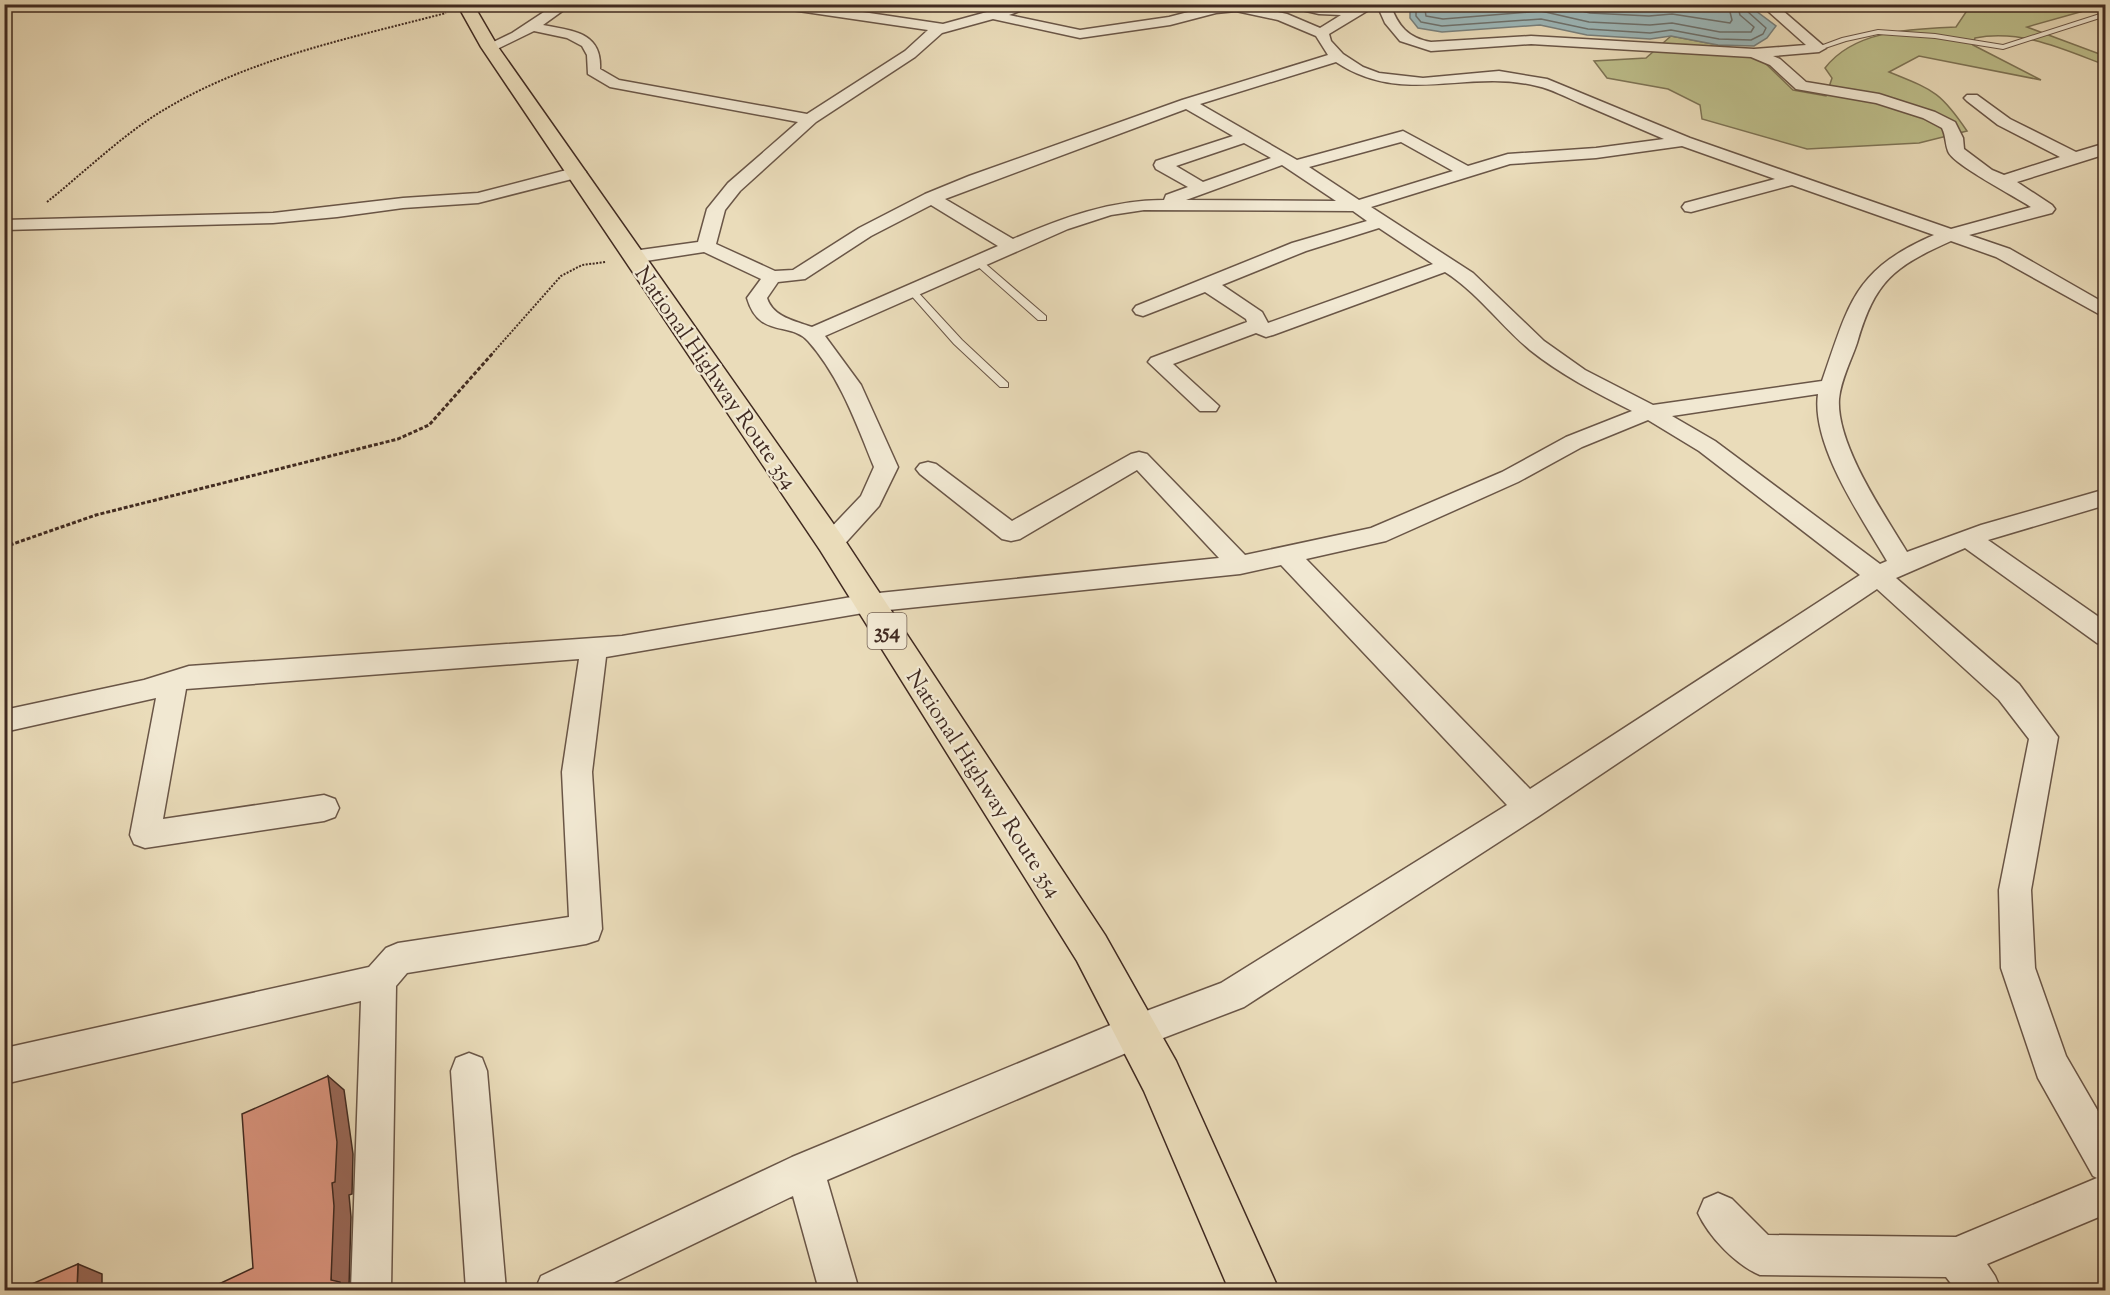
<svg xmlns="http://www.w3.org/2000/svg" width="2110" height="1295" font-family="'Sorts Mill Goudy',serif">
<style>
.green{fill:#bdbe8b;stroke:#7e7456;stroke-width:1.5}
.water{fill:#9db9bb;stroke:#78807d;stroke-width:1.5}
.lines{fill:none;stroke-linecap:round;stroke-linejoin:round}
.shore{stroke:#6e726e;stroke-width:1.5}
.lane-casing{stroke:#6a5647;stroke-width:2}
.street-casing{stroke:#6a5647;stroke-width:3}
.highway-casing{stroke:#402a21;stroke-width:3}
.path-far1{stroke:#402a21;stroke-width:2;stroke-dasharray:2 1.5;stroke-linecap:butt}
.path{stroke:#402a21;stroke-width:3;stroke-dasharray:4 2;stroke-linecap:butt}
.lane{fill:#f1e8d2;fill-rule:evenodd}
.street{fill:#f1e8d2;fill-rule:evenodd}
.highway{fill:#eadcba;fill-rule:evenodd}
.shaded-wall{fill:#996858;stroke:#402a21;stroke-width:1.5}
.building{fill:#da947e;stroke:#402a21;stroke-width:1.5}
.labels{text-anchor:middle;stroke-width:4.5;stroke-linejoin:round;paint-order:stroke}
.shield{fill:#f1e8d2;stroke:#756356;stroke-width:1.5}
.shield-label{font-size:21px;font-weight:bold;fill:#402a21}
.street-label{font-size:22px;fill:#402a21;stroke:#f1e8d2}
</style>
<rect width="100%" height="100%" fill="#eadcba"/>
<filter id="stains"><feTurbulence type="fractalNoise" baseFrequency=".00333" numOctaves="4"/><feColorMatrix values="0 0 0 0 .2 0 0 0 0 .09 0 0 0 0 .02 0 0 0 .5 -.17"/></filter>
<radialGradient id="worn" r=".72"><stop offset=".6" stop-color="#630" stop-opacity="0"/><stop offset="1" stop-color="#630" stop-opacity=".3"/></radialGradient>
<path class="green" d="M1975,5H2105L2027,27L2105,56V65C2063,49 2021,29 1975,38L1973,45L2041,80L1919,56L1889,72C1933,90 1940,91 1967,131L1919,143L1807,149L1702,119L1700,105L1668,89L1607,78L1594,61L1646,58L1671,36L1729,47L1764,62L1793,90L1826,96L1832,78L1825,68C1854,30 1911,29 1956,27L1968,9Z"/>
<path class="water" d="M1410,5H1748L1776,26L1767,38L1754,46L1718,45L1671,36L1650,39L1587,35L1540,25L1442,32L1418,28L1410,18Z"/>
<g class="lines">
<path class="shore" d="M1416,4V16L1421,22L1442,26L1541,19L1588,29L1650,33L1671,30L1719,39L1751,40L1763,34L1766,28L1747,11L1745,4
M1424,4L1426,16L1443,19L1541,11L1589,22L1650,25L1672,23L1720,32H1751L1754,27L1740,15L1737,4
M1433,4L1434,8L1443,10L1521,4
M1553,4L1590,13L1649,16L1672,14L1730,23L1732,20L1728,4"/>
<defs>
<path id="lane" d="M2106,12V16L2003,49L1935,38L1878,34L1846,41L1819,50L1815,48L1842,38L1878,30L1935,34L2003,45Z
M975,260H981L1046,316V320H1038L975,264Z
M912,288L915,289L962,340L1008,383V387H1000L954,344L909,293L907,291Z"/>
<path id="street" d="M556,4H572L543,25C573,31 602,32 600,69L619,80L807,114L905,51L928,30L778,8L772,4H809L943,24L1016,4H1039L1009,15L1080,30L1169,17L1215,5L1243,4L1287,14L1320,28L1341,15L1319,14L1276,4L1356,7L1390,4C1398,26 1408,38 1431,42L1531,36L1754,49L1806,45L1760,4H1775L1826,48L1819,52L1773,56L1780,59L1806,82L1879,94L1935,112L1955,122L1963,138L1964,149L1992,170L2004,175L2060,157L1998,125L1967,101L1964,98L1967,95H1977L2010,119L2076,152L2106,143V154L2017,182L2052,205L2055,209L2052,213L1969,235L2010,249L2106,304V318L1996,257L1951,241C1893,267 1875,281 1857,343C1851,361 1841,379 1839,399C1836,444 1884,514 1907,552L1981,525L2106,489V505L1988,540L2106,622V646L2097,643L1965,548L1896,578L2019,684L2058,737L2031,890L2035,968L2066,1056L2106,1125V1214L1987,1264L1995,1276L2001,1290H1956L1946,1277L1760,1275C1736,1265 1709,1237 1698,1213L1704,1199L1718,1193L1732,1199L1768,1235L1956,1237L2097,1178L2093,1176L2038,1078L2001,968L1999,890L2029,739L1999,700L1877,589L1539,816L1244,1007L1145,1045L827,1180L859,1290H819L793,1196L598,1290H535L541,1276L792,1157L1125,1019L1221,983L1507,805L1281,565L1240,574L869,612L606,657L592,772L602,929L598,940L586,944L407,973L396,986L391,1290H351L361,1001L4,1084L5,1048L369,967L386,948L398,943L569,917L562,772L579,659L186,689L163,819L324,795L335,799L339,808L335,817L324,821L145,848L134,844L130,835L156,698L4,732V710L144,680L189,666L622,636L869,594L1219,558L1137,470L1020,539L1011,541L1002,539L920,474L916,469L920,464L928,462L936,464L1012,521L1131,454L1139,452L1147,454L1245,555L1371,528L1502,472L1566,437L1632,411C1597,393 1561,375 1530,350C1500,325 1478,293 1445,272L1273,335L1266,337L1256,333L1173,364L1219,406L1216,411H1200L1148,362L1151,358L1247,322L1246,319L1205,292L1143,316L1136,314L1133,310L1136,306L1292,243L1367,221L1353,211L1144,210L1111,215L1068,229L825,336L861,385L898,467L879,506L840,549L831,551L822,549L819,543L822,537L861,496L874,467C856,423 840,377 808,341C790,321 759,339 747,298L761,279L704,252L633,263L624,257L633,251L698,242L707,209L728,183L798,122L610,87L588,74L587,55L582,46L567,38L534,31L495,50L490,51L483,47L512,33ZM1377,5L1385,23L1400,41L1431,51L1531,44L1751,57L1770,65L1796,89L1876,103L1923,118L1942,128C1946,136 1945,143 1948,151C1952,164 2016,197 2031,207L1951,229L1690,138L1547,79L1499,71L1423,78L1379,73L1363,67L1343,54L1331,41L1329,34ZM1236,11L1278,20L1316,36L1328,55L1182,100L969,176L925,194L859,228L793,270L775,271L716,244L725,210L740,191L816,122L915,57L942,33L993,19L1080,38L1170,25L1216,13ZM1336,62C1404,107 1466,68 1537,86C1551,89 1566,97 1580,103C1608,115 1636,127 1664,139L1596,148L1508,154L1468,166L1403,131L1297,160L1200,104ZM1186,109L1233,136L1156,161L1154,165L1156,169L1188,187L1166,195L1164,200C1110,200 1062,218 1013,239L945,199ZM1401,142L1453,171L1359,200L1309,167ZM1244,143L1271,158L1203,182L1176,166ZM1682,146L1775,179L1685,203L1682,207L1685,211L1691,212L1792,185L1934,235C1853,270 1849,304 1822,381L1653,405L1585,370L1544,341L1473,273L1371,207L1510,164L1596,158ZM1282,165L1336,201L1186,200ZM931,205L998,246L812,327C795,321 773,317 767,298L778,282L805,279L871,236ZM1379,228L1433,264L1268,323L1262,312L1222,285L1306,251ZM1818,394C1811,446 1862,518 1887,561L1880,564L1715,441L1672,416ZM1648,420L1699,451L1860,575L1530,789L1306,559L1386,541L1518,482L1582,447Z
M578,167L586,172L584,176L478,203L403,208L337,217L273,223L4,230V220L273,213L403,198L478,193Z
M469,1053L482,1058L487,1071L506,1290H466L451,1071L456,1058Z"/>
<path id="highway" d="M457,4H473L498,47L842,536L1105,935L1176,1061L1279,1290H1229L1144,1091L1077,961L820,550L481,47Z"/>
</defs>
<use href="#lane" class="lane-casing"/>
<use href="#street" class="street-casing"/>
<use href="#highway" class="highway-casing"/>
<path class="path-far1" d="M47,202C82,174 116,141 154,116C241,60 347,39 446,13
M491,355L561,276L582,265L606,262"/>
<path class="path" d="M4,547L96,515L398,439L429,425L493,353"/>
<use href="#lane" class="lane"/>
<use href="#street" class="street"/>
<use href="#highway" class="highway"/>
</g>
<path class="shaded-wall" d="M328,1076L344,1090L353,1154L352,1194L349,1195L351,1217L349,1287L355,1290H341L331,1280L332,1183Z
M78,1264L102,1274V1290H77Z"/>
<path class="building" d="M328,1076L337,1142L335,1182L332,1183L334,1206L331,1280L340,1282L341,1290H206L253,1268L242,1114Z
M78,1264L77,1290H18Z"/>
<g class="labels">
<rect class="shield" x="867.5" y="613" width="39" height="36" rx="4.5"/>
<g class="shield-label">
<text x="887" y="638">354</text>
</g>
<g class="street-label">
<text transform="translate(717 377) rotate(55)" y="8">National Highway Route 354</text>
<text transform="translate(985 783) rotate(57)" y="8">National Highway Route 354</text>
</g>
</g>
<rect width="2110" height="1295" fill="none" stroke="#eadcba" stroke-width="24"/>
<rect x="6" y="6" width="2098" height="1283" fill="none" stroke="#402a21" stroke-width="3"/>
<rect x="12" y="12" width="2086" height="1271" fill="none" stroke="#402a21" stroke-width="1.5"/>
<rect width="100%" height="100%" filter="url(#stains)"/>
<rect width="100%" height="100%" fill="url(#worn)"/>
</svg>
